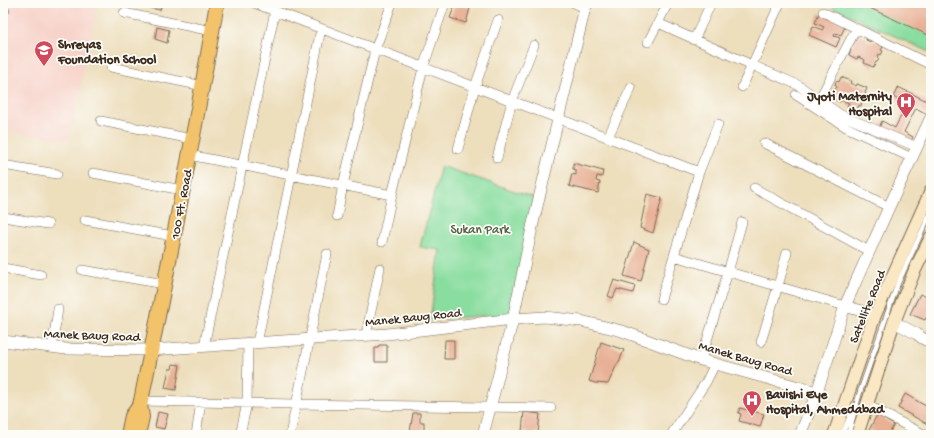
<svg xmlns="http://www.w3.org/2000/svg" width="934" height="438" font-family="'Gochi Hand',sans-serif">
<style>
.built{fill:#f7d1c7}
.green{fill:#88dd9f;stroke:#62845e}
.building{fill:#e8b196}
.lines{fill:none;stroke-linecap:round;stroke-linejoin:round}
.service-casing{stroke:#796955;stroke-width:6}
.minor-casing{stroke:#796955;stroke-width:10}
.tertiary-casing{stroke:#796955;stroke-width:12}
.secondary-casing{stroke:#796955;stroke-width:14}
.primary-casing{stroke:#796955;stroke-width:16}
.service{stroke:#fff;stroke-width:4.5}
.minor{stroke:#fff;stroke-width:9}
.tertiary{stroke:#fff;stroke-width:11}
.secondary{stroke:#fae7c3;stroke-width:12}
.primary{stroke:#f2c36a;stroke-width:14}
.labels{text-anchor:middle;stroke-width:3.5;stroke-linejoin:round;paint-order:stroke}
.poi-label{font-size:13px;font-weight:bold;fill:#3b2a1e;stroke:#fdfcf7;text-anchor:start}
.street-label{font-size:13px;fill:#3b2a1e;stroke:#fdfcf7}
.park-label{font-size:13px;fill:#526045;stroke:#fdfcf7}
</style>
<rect width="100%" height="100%" fill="#fdfcf7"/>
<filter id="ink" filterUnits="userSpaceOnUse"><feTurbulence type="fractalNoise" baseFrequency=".025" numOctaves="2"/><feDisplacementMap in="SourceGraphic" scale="8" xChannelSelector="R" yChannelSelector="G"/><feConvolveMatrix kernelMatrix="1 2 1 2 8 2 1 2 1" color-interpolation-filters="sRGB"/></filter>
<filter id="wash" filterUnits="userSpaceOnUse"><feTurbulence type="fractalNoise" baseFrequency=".012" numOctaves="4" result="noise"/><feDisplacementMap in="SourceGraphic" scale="16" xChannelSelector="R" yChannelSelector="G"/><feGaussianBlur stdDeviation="0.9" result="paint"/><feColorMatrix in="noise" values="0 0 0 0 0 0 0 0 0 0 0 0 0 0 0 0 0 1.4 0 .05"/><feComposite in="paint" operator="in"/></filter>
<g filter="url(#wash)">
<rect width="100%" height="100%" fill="#eddebc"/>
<path class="built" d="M3,3H98L69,140L3,131Z"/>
<path class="green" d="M826,3H931V53L826,4Z
M441,166L535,198L511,315L478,316L430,320L440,250L420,247Z"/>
<g id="blocks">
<path class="building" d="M147,3L162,4L160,10L146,7Z
M456,3H458L470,8L466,23L450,18Z
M859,3H931V34L930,36Z
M819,13L846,25L841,35L835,33L834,36L840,38L836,47L809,35L813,26L822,30L824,27L815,23Z
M157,27L169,30L167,43L155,39Z
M858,34L867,38L866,40L873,43L874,41L884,45L881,50L883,51L881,55L879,54L877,58L879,59L877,62H876L873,67L864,63L865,60L858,57L857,59L849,55L851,50L848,49L850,46H852Z
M841,77L851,81L850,83L856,86L857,84L867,88L865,93L866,94L864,98L862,97L861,101L862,102L861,106L859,105L857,110L847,106L849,103L841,100L840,102L832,98L834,93L832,92L833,89L835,90L837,87L835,85L836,81L839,82Z
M898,87L931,103V106L927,114L916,108L904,132L913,137L910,143L879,128L882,121L895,128L907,104L893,97Z
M573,163L603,171L602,177L597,176L596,181L600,182L598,193L569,186L572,174L576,175V170L573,169Z
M647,194L662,198L653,233L640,228Z
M634,242L649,249L641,281L624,276Z
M614,280L635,286L633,293L617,289L613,298L608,296Z
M920,294L931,299V307L925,320L910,314Z
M445,340H454V359H444Z
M601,342L624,350L618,364H617L608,384L595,383L589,381Z
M379,345H387V362H375V348H378Z
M173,364L180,365L176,390L165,388L169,369H172Z
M905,394L931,409V426L898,408Z
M740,408L764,414L760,427L739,421L741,414L738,413Z
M158,412L168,414L164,429L155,427Z
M524,412L540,414L538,433L522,431Z
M413,413H420V422H424V432H410Z
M877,415L894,425L888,435H880L869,430Z"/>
</g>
</g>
<g filter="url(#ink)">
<use href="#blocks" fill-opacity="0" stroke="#796955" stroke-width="1"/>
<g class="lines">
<defs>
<path id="service" d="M3,5L7,11
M842,435L852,411
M848,435L860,392L898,283L931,212"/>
<path id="minor" d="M254,3L699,172L661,299
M574,3L585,8
M668,3L658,23L752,65L780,3
M823,12L931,65
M124,13L212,31
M694,40L711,3
M648,42L658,23
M111,67L203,86
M742,87L752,65L798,85L841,115L917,147
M822,94L856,29
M796,95L846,127L912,158
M101,121L192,139
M608,137L631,88
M764,143L889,207
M458,149L475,87L498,20
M189,155L392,195
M497,158L512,101L534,45
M3,165L57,174
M699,172L718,124
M93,173L182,190
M754,188L869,251
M337,216L343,185L375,50L392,3
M3,217L48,224
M85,220L173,236
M382,242L392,195L423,68L445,3
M674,256L845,306
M3,268L41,275
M82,270L165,284
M366,335L380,268
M761,342L778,286L787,253
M257,343L321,29
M204,346L275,11
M52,348L58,309
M701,360L728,272L742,222
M141,401L296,404L551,408
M867,405L925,435
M196,435L201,402
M240,435L247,403L248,344
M290,435L327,254
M671,435L706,382L715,364"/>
<path id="tertiary" d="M845,306L889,207L931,117
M894,322L917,334L922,338L931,343
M3,341L66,349L151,350L387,334L513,319L545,317L581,321L622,331L701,360L817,392
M483,435L513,319L533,223L585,8L588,3
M800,435L817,392L845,306L875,315"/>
<path id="secondary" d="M834,435L844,406L875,315L931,191
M857,435L894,322L914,272L931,237"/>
<path id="primary" d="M128,435L132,416L140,405
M138,435L142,417L140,405L141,401C168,268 194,136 217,3"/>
</defs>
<use href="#service" class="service-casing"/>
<use href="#minor" class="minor-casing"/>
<use href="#tertiary" class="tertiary-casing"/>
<use href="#secondary" class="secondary-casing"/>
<use href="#primary" class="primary-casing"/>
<use href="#service" class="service"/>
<use href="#minor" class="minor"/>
<use href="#tertiary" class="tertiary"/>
<use href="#secondary" class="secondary"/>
<use href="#primary" class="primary"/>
</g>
</g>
<defs>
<symbol id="school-pin" viewBox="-11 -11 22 30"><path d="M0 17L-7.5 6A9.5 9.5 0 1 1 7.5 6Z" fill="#d1495b" stroke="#fdfcf7"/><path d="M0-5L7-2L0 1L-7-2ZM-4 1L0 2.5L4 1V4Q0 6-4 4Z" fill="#fff"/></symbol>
<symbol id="hospital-pin" viewBox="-11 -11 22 30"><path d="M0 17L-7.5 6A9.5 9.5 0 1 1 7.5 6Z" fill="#d1495b" stroke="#fdfcf7"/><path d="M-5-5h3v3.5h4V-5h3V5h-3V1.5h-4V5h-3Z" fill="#fff"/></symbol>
</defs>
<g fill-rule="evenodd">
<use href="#school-pin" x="33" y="39" width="22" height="30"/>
<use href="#hospital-pin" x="895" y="91" width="22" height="30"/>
<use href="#hospital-pin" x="741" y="389" width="22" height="30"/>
</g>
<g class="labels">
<g class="poi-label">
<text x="58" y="48">Shreyas<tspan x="58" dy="15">Foundation School</tspan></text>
<text x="892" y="100" text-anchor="end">Jyoti Maternity<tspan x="892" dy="15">Hospital</tspan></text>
<text x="766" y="398">Bavishi Eye<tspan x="766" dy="15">Hospital, Ahmedabad</tspan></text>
</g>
<g class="street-label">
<text transform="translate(180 204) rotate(-79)" y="5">100 Ft. Road</text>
<text transform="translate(866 306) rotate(-68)" y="5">Satellite Road</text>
<text transform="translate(413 316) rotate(-6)" y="5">Manek Baug Road</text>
<text transform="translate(92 334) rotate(2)" y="5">Manek Baug Road</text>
<text transform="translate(746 357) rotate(16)" y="5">Manek Baug Road</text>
</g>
<g class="park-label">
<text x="480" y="233">Sukan Park</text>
</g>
</g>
<rect width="934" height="438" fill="none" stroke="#fdfcf7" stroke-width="16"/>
</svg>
